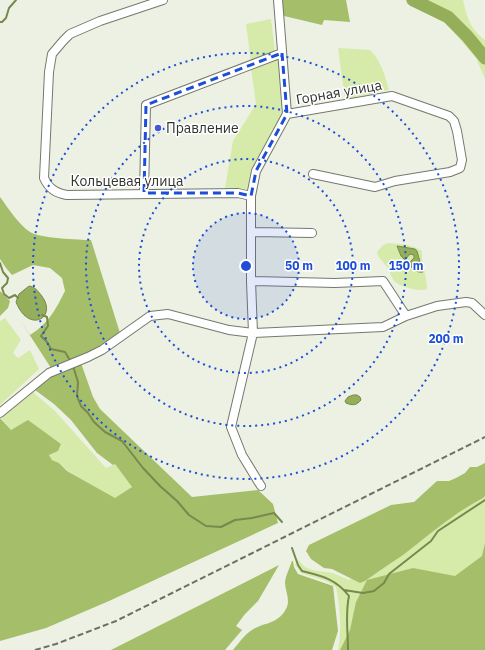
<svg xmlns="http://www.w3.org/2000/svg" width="485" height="650" font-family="'IBM Plex Sans',sans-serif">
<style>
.green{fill:#d6ebaa}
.forest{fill:#a5be69}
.water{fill:#95ae59;stroke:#77894c}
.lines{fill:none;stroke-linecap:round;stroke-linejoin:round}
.stream{stroke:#77894c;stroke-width:2}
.river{stroke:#95ae59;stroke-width:13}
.minor-casing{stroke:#74796c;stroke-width:10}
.minor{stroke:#fff;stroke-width:8}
.rail{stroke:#6c6f67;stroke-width:2;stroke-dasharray:6 3;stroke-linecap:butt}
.marked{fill:none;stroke:#1d4ed8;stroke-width:3;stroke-dasharray:8 5;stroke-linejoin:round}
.ring{fill:none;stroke:#1d4ed8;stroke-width:2;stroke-dasharray:2 4}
.poi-dot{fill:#4957cc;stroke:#fff;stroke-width:1.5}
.labels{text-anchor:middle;stroke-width:3;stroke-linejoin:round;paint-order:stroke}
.street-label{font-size:14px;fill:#31332e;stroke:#fff}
.poi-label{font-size:14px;fill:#31332e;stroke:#fff;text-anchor:start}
.centre{fill:#1d4ed8;stroke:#fff;stroke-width:2}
.ring-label{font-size:12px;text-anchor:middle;font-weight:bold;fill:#1d4ed8;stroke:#fff;stroke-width:3;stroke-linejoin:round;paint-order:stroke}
</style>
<rect width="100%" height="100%" fill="#ecf1e3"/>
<path class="green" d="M405,0H463C467,17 470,29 485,40V79L476,58L445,22Z
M271,19L275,52L251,62L246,24Z
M338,48L370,50C381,61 385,75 389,90L345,99Z
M274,59L277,60L278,63L282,118L251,169L247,189L225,188L233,141L256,104L251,68Z
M388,243C400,244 412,244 422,251C421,264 427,276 427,289C418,292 401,287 394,281C391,277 390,271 387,267C383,261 378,259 377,252L383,245Z
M5,318L21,340L13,353L18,358L30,350L39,369L0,405V321Z
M33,392L55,411L106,468L115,464L132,487L115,499L68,471L59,463L52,460L49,455L58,451L61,444L28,421L11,430L1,418Z
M485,495V650H338C342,629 340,608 336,587L326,581L301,573L295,565L297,559L305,567L312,570L333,573L349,580L365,572L429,527Z"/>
<path class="forest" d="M279,0H346L350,22L324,20L322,25L280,15Z
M0,197C9,209 18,224 30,232C38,238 80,240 91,240L120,333C96,349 78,358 51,368L20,320L8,308L0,316V291L10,301L8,308L20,320L30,335C48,324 56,309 65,291L62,278L50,268L33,265L12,275L6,268L0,259Z
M81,363L93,397L100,409L192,497L258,490L273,504L278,523L109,601L46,628L0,641V418L11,430L28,420L61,444L58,451L49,455L52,460L59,463L67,471L115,498L132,487L115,464L113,465L97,453L71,420L54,404L35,390L52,375Z
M485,463V496L483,498C454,513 429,535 403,555C390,564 377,572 365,581L360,583L332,569L324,568L311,559L306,551L309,545L391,505L414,502L437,481H449L456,478L465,473L470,467H477Z
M485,543V650H340L350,630L356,602L367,580L413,568L455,576L482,556Z
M292,561H293L294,567L298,574L333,586L338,631L332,650H233C239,643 244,635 252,630C264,622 277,625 286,609C291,600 285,591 285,582C286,575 290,567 292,561Z
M279,565L258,601L245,614L236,626L242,630L225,650H111Z"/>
<path class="water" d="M397,246L415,249L417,251L423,272C417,273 410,269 410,262L414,258V255L410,254L405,260L401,256Z
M29,286C35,287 37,290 41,295C59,317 29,335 16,302L19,294Z
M353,395H357L360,397L361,400C357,405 353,406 346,403L345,401L348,397Z"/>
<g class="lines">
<path class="stream" d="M0,22H2L6,18L9,8L16,0
M0,263L3,272L8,278L7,283L2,288L4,294L9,298L15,295L18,298
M42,315L47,317L48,326L41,336L47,342L51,349L65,352L71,362
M73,366L78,382L77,396L81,406L88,413L94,422L105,432L122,441L143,468L160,486L177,501L189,515L206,526L221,527L235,520L252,518L274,513L282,522
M292,548L298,565L302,571C322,576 336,579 349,596C345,614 348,632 348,650
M344,590L363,593L374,591L384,583L389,574L431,541L438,531L485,500"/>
<path class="river" d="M413,0L448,17L467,36L485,58"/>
<defs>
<path id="minor" d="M163,0L100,21L70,34L63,41L52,54L49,72L44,178C49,189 56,193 67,195L238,193L251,196
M287,114L392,96L449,116L454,121L457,131L462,160L460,168L450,172L395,181L375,187L313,174
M144,193L146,105L282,53
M251,232L312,233
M251,281L335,283L383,281L406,316
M0,413L49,373L88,357L102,350L150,316L168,314L229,330L253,333L383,327L406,316L437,306L466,302L472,303L485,315
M261,486L242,455L231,427L253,333L251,281V196L256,171L287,114L278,0"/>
</defs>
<use href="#minor" class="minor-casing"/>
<use href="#minor" class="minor"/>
<path class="rail" d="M35,650L56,644L116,621L485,437"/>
</g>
<path class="marked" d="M282,53L287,114L256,171L251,196L238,193H144L146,105Z"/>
<circle cx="246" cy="266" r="53" fill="#1d4ed8" fill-opacity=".12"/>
<g class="ring">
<circle cx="246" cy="266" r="53"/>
<circle cx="246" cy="266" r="107"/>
<circle cx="246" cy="266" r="160"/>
<circle cx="246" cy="266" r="213"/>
</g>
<circle class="poi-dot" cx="158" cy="128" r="4"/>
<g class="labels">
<g class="street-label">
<text transform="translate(339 92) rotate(-10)" y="5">Горная улица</text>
<text x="127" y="186">Кольцевая улица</text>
</g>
<g class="poi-label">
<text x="166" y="133">Правление</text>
</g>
</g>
<circle cx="246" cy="266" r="6" class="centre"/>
<g class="ring-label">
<text x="299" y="270">50 m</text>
<text x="353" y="270">100 m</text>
<text x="406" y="270">150 m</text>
<text x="446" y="343">200 m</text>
</g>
</svg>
